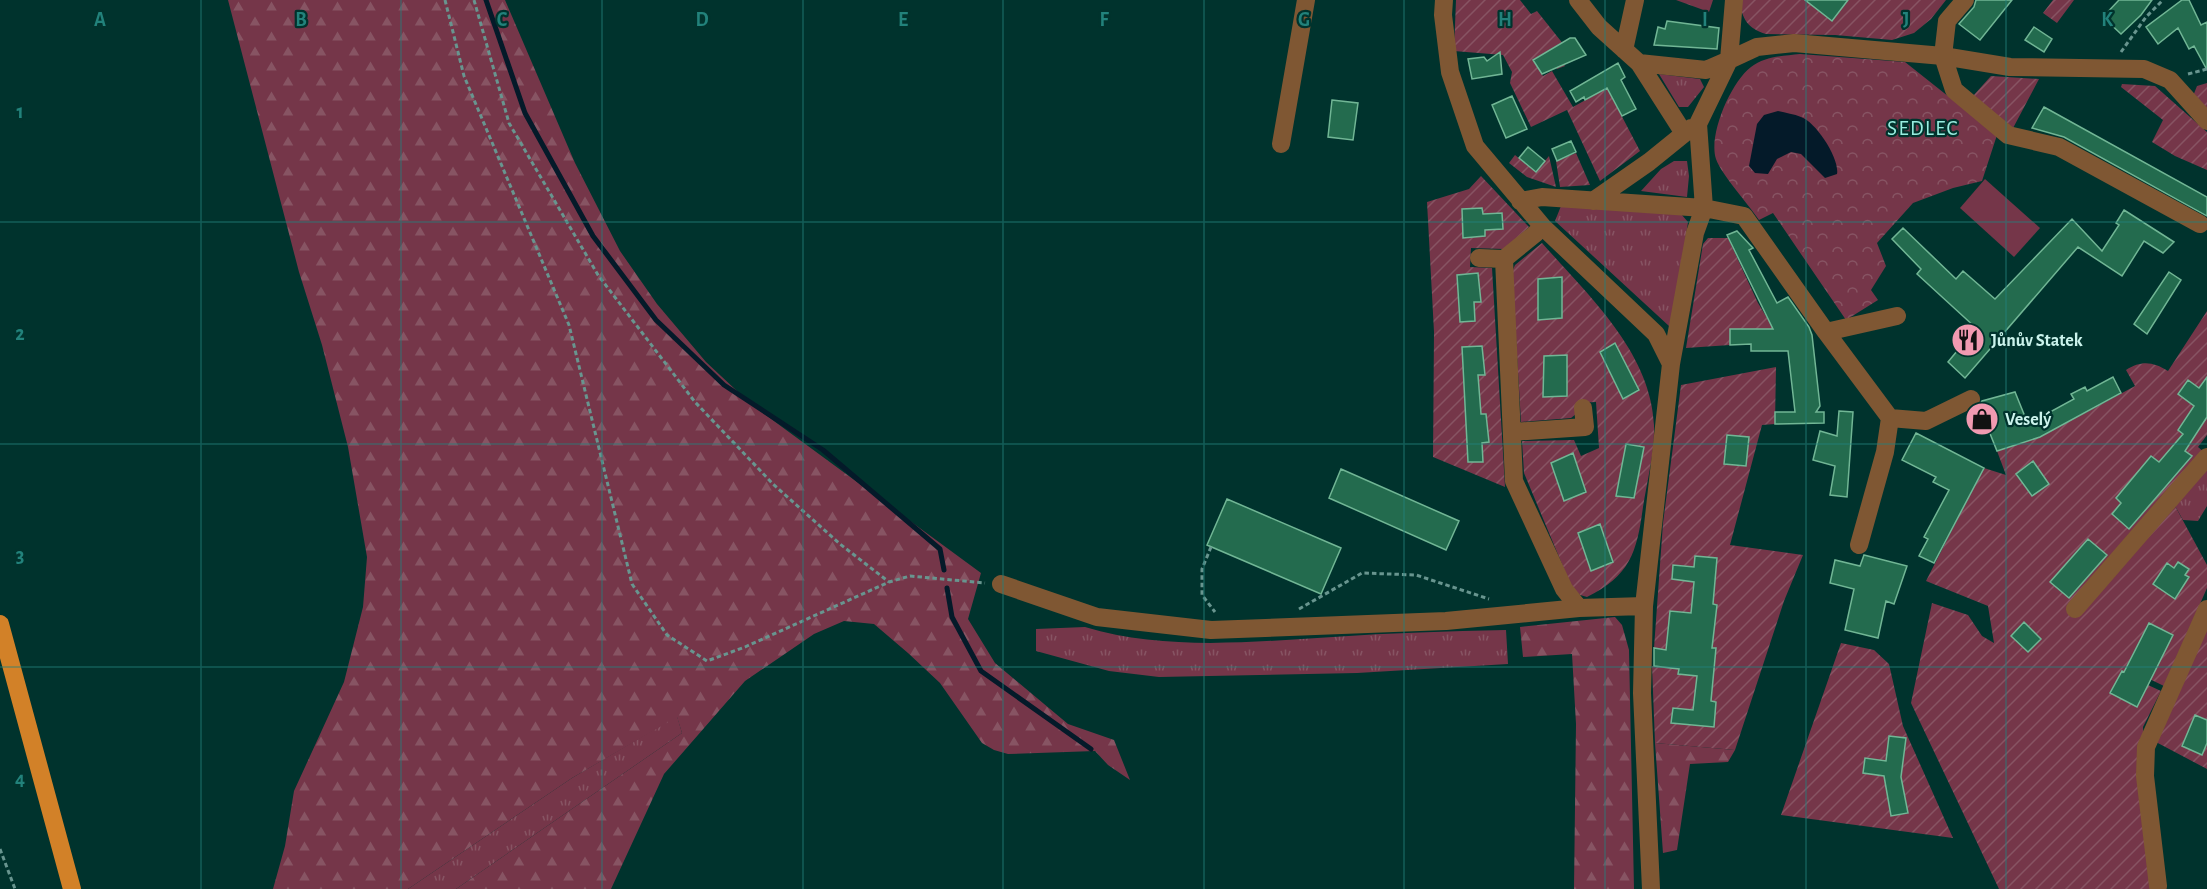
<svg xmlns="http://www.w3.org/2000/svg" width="2207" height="889" font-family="'Alegreya Sans',sans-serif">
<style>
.grass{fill:url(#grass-tufts)}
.forest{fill:url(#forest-firs)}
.park{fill:url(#park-crowns)}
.garden{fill:url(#garden-furrows)}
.pitch{fill:#753649}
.water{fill:#041a29}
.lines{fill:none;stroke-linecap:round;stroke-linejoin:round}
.stream{stroke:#041a29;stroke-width:5}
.building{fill:#236b4e;stroke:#71b695;stroke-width:1.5}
.path{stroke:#68958f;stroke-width:3;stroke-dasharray:4.5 3;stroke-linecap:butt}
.minor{stroke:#7f5733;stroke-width:18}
.major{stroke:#d28128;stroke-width:18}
.grid{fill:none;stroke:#22827b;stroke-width:1.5;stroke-opacity:0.55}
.labels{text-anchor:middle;stroke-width:4.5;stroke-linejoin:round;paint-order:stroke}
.poi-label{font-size:18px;font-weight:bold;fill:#cbf3ec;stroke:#00332d;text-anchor:start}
.quarter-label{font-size:21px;letter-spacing:1.5px;fill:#98eee0;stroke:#00332d}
.grid-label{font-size:20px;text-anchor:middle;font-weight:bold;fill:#22827b;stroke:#00332d;stroke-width:4.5;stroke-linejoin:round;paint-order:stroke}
</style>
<defs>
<pattern id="grass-tufts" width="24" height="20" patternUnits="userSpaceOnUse" patternTransform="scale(1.5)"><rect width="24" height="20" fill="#753649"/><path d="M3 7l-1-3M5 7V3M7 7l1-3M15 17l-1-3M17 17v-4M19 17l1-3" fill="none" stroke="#875463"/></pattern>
<pattern id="forest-firs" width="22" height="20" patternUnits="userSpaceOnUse" patternTransform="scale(1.5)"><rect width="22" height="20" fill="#753649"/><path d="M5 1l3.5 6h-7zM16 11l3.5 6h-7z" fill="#875463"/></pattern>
<pattern id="park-crowns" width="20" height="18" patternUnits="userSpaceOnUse" patternTransform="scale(1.5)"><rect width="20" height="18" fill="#753649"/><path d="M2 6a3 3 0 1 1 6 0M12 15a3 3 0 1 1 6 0" fill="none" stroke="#875463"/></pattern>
<pattern id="garden-furrows" width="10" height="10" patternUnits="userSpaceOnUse" patternTransform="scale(1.5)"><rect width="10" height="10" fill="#753649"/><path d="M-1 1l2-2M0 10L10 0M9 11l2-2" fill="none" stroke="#875463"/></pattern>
</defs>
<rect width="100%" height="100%" fill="#00332d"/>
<path class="grass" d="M1659,74L1700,79L1704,87L1688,107H1679Z
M1674,161H1687L1689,176L1687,197L1641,191L1661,169Z
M1561,206L1681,214L1688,222L1670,345L1669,326L1555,221Z
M2207,467V506L2198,521L2183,520L2174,504Z
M1085,627C1165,651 1251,642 1333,637C1391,633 1448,631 1506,630L1508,664L1357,673L1159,677L1109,671L1036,651V629Z
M677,716L682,733L456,889H408L572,778Z"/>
<path class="forest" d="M228,0H505L575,163L620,251L657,304L706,362L752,405L981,573L968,619L995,663L1068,724L1114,740L1130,780L1108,765L1095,751L1008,754L994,750L982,743L940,683L908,653L874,624L844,621L814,634L745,681L664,774L611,889H456L682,733L677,717L572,778L408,889H273L285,846L294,791L344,682L363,607L367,557L348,447L322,345L299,272Z
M1615,617L1622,625L1629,650L1634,889H1574L1576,724L1572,654L1523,657L1520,627Z
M1655,743L1735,750L1728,762L1690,764L1677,850L1663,853Z"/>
<path class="park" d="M1676,0H1713L1709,12Z
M1800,54L1905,62L1997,135L1982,181L1953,188L1913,203L1877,243L1886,266L1871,290L1878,300L1846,320L1773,213L1759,220C1749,205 1721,174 1716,159C1708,135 1731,82 1751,67C1765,56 1783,56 1800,54Z"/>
<path class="garden" d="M1456,0H1520L1531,14L1537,11L1564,45L1555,50L1565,66L1557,69L1546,52L1533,60L1543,76L1552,71L1573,107L1607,88L1640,151L1600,181L1567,110L1531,127L1510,83L1512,72L1503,55L1454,51Z
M1740,0H1946L1931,19L1914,33L1892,40L1835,35L1766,34C1748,29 1741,18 1740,0Z
M2053,0H2074L2057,23L2043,13Z
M1991,76L2039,79L2012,130L1973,96Z
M2207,83V112L2193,96L2197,86Z
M2122,84L2155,86L2207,132V170L2175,156L2152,142L2163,120L2121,87Z
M1576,153L1590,185L1560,187L1556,161Z
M1515,155L1536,172L1549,156L1556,187L1527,177L1509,163Z
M1481,176L1529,227L1504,249L1471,248L1470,267L1492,268L1505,487L1433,457L1434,332L1427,202L1469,189Z
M1708,238H1728L1758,303L1783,344L1772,329H1730V345L1686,348L1703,244Z
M1542,243C1587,294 1651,352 1654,425C1655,452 1647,481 1643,507C1637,552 1630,576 1587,597L1580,595L1572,588L1524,473L1522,441L1574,440L1581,456L1599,448L1596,402L1577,403L1576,414L1571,418L1521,422L1512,272L1515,265Z
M2207,311V435L2198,447L2204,452L2174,504L2207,565V588L2164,686L2139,674L2136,678L2122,671L2110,693L2137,707L2148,685L2161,691L2143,727L2152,889H1999L1911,703L1932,603L1968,615L1982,636L1994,643L1988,606L1926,581L1955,524L1948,519L1974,478L1978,479L1984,468L2006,475L1997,451L2087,412L2135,386L2126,370C2142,360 2153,362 2168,371Z
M1776,367L1775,424L1762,425L1730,545L1803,555L1784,601L1735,750L1655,743L1652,666L1668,667L1670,650L1654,648L1663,523L1681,385Z
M2207,626V769L2154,741Z
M1841,643L1874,650L1889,664L1903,726L1953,838L1781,815Z"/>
<path class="pitch" d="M1985,179L2040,228L2014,257L1960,208Z"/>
<path class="water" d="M1778,111C1786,113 1794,114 1801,117C1816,122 1840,159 1837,174L1825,178L1801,154L1791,152L1777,159L1768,174L1755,173L1749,166L1757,124L1764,115Z"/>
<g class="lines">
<path class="stream" d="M486,0L525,113L593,236L656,320L724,385L823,450L940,549L944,570
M947,588L952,617L981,671L1091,749"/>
</g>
<path class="building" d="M1805,0H1848L1832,21Z
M1976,0H2012L1980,40L1959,24L1974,7Z
M2119,0H2152L2141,15L2121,34L2103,17Z
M2182,0H2189L2201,25L2207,22V70L2194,46L2189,49L2178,28L2158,44L2146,27Z
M1667,21L1719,28L1717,49L1654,45L1658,27L1665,29Z
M2034,27L2052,39L2044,52L2025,40Z
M1570,38H1575L1586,55L1542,74L1533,60Z
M1500,52L1502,74L1472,79L1468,59L1484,57L1487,61Z
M1618,63L1625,77L1621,80L1636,109L1622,116L1607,88L1585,100L1584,97L1576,102L1570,91Z
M1512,96L1527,129L1506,138L1492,105Z
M1332,100L1358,103L1353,140L1328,137Z
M2044,107L2207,197V216L2064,137L2032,128Z
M1571,141L1576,152L1557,161L1552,149Z
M1528,147L1545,161L1536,172L1519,158Z
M1482,208L1483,214L1502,213L1503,229L1485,230V236L1463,238L1462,209Z
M2124,210L2174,242L2163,253L2144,241L2122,276L2078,247L1965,378L1948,362L1976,328L1917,274L1921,269L1892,239L1903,228L1956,279L1963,271L1995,299L2072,219L2102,251L2119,225L2116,223Z
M1737,231L1753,248L1749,250L1777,303L1788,297L1809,327L1812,335L1820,406L1816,412H1824V423L1775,424V412H1795L1788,351H1751V344L1730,345V329H1773L1727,235Z
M2169,272L2181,280L2147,334L2134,324Z
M1478,273L1481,302H1474L1475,321L1460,322L1457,275Z
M1562,277V318L1538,320V279Z
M1615,343L1639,390L1623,399L1600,352Z
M1482,346L1485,375H1478L1481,414H1486L1489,442L1482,443L1483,462H1468L1462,347Z
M1567,355V396L1543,397L1544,356Z
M2113,377L2121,393L2040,437L1997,451L1979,406L1982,401L2015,392L2028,424L2074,399L2071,394L2085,387L2087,391Z
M2207,377V417L2185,451L2192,456L2129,529L2112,514L2121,503L2116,498L2151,456L2159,462L2183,434L2178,430L2194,406L2178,394L2188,380L2199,388Z
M1839,411L1853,412L1847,497L1830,495L1835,466L1813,460L1820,431L1837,436Z
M1916,433L1984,468L1934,563L1919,556L1928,539L1924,537L1949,490L1933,482L1936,477L1902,460Z
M1727,435L1749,437L1746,466L1724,464Z
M1626,444L1644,447L1634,498L1616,496Z
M1573,453L1586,492L1564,501L1551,463Z
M2033,461L2049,484L2032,496L2016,474Z
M1341,469L1459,521L1446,550L1329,498Z
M1227,499L1341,548L1321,594L1207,545Z
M1600,524L1613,562L1591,571L1578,533Z
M2088,539L2107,555L2069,598L2050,582Z
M1864,555L1907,566L1894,604L1886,601L1878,638L1845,630L1854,589L1830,583L1835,560L1860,566Z
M1695,556L1717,558L1713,604L1717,605L1712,648H1716L1711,701L1716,702L1714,727L1671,723L1673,708L1693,710L1697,676L1678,674L1679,669L1654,666V648L1666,650L1670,611L1691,613L1694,582L1672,579L1673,565L1694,567Z
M2178,562L2189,569L2185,575L2189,577L2175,599L2153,584L2167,563L2174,568Z
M2024,622L2041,639L2028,652L2011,636Z
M2149,623L2173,635L2137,707L2110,693L2122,671L2124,672Z
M2195,715L2207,720V743L2202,755L2182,746Z
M1889,736L1906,738L1901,777L1908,813L1891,816L1884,776L1863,773L1865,758L1886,761Z"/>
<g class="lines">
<path class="path" d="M445,0L464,76L569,325L632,584L667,635L707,661L745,647L889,582L910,576L985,583
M474,0L509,123L598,275L695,402L773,484L840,544L889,582
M2121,52L2146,17L2163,0
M2188,74L2207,69
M1211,547L1202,569V595L1215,612
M1299,609L1362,573L1416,575L1489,599
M0,849L15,889"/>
<path class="minor" d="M1444,0L1443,15L1450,72L1475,146L1543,227L1656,334L1671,364
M1578,0L1599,27L1639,63L1683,132
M1965,0L1947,21L1943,56L1954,90L2008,135L2059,147L2200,224
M1624,50L1635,0
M1639,63L1706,70L1729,60L1734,0
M1281,144L1306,0
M1520,201L1542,197L1704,208L1744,216L1826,332L1890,418L1926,421L1971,399
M1593,201L1649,162L1691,128
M1479,258L1504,259L1514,481L1564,589L1579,608
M1504,259L1536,233
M1826,332L1897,316
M1512,432L1585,427L1583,408
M1859,545L1885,452L1890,418
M1001,584L1097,617L1211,630L1446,621L1579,608L1644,606
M2075,609L2207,457
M2158,886L2145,776L2146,747L2207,609
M1651,889L1642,693L1644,606L1671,364L1695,233L1704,208L1698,124L1729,60L1757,47L1794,43L1943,56L2010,67L2144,69L2170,80L2207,121"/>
<path class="major" d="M0,624L72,889"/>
</g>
<path class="grid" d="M201,0V889M401,0V889M602,0V889M803,0V889M1003,0V889M1204,0V889M1404,0V889M1605,0V889M1806,0V889M2006,0V889M0,222H2207M0,444H2207M0,667H2207"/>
<defs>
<symbol id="restaurant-disc" viewBox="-11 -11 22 22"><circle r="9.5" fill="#f19ab1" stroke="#00332d"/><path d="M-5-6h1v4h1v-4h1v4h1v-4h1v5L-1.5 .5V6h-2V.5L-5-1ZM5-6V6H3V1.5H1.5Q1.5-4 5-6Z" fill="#111"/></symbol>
<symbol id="shop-disc" viewBox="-11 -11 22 22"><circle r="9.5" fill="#f19ab1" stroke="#00332d"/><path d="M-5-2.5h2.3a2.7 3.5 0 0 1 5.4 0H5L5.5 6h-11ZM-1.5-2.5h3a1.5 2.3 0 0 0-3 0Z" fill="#111"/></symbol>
</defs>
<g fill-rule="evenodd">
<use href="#restaurant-disc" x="1949" y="321" width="38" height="38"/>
<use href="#shop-disc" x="1963" y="400" width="38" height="38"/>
</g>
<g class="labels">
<g class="poi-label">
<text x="1991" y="346">Jůnův Statek</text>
<text x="2005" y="425">Veselý</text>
</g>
<g class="quarter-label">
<text x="1923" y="135">SEDLEC</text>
</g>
</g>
<g class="grid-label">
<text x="100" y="26">A</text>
<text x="301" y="26">B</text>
<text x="502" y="26">C</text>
<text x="702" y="26">D</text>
<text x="903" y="26">E</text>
<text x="1104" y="26">F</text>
<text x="1304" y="26">G</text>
<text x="1505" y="26">H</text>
<text x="1705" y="26">I</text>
<text x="1906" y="26">J</text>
<text x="2107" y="26">K</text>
<text x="20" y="118">1</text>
<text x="20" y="340">2</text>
<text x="20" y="562">3</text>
<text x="20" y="785">4</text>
</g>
</svg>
